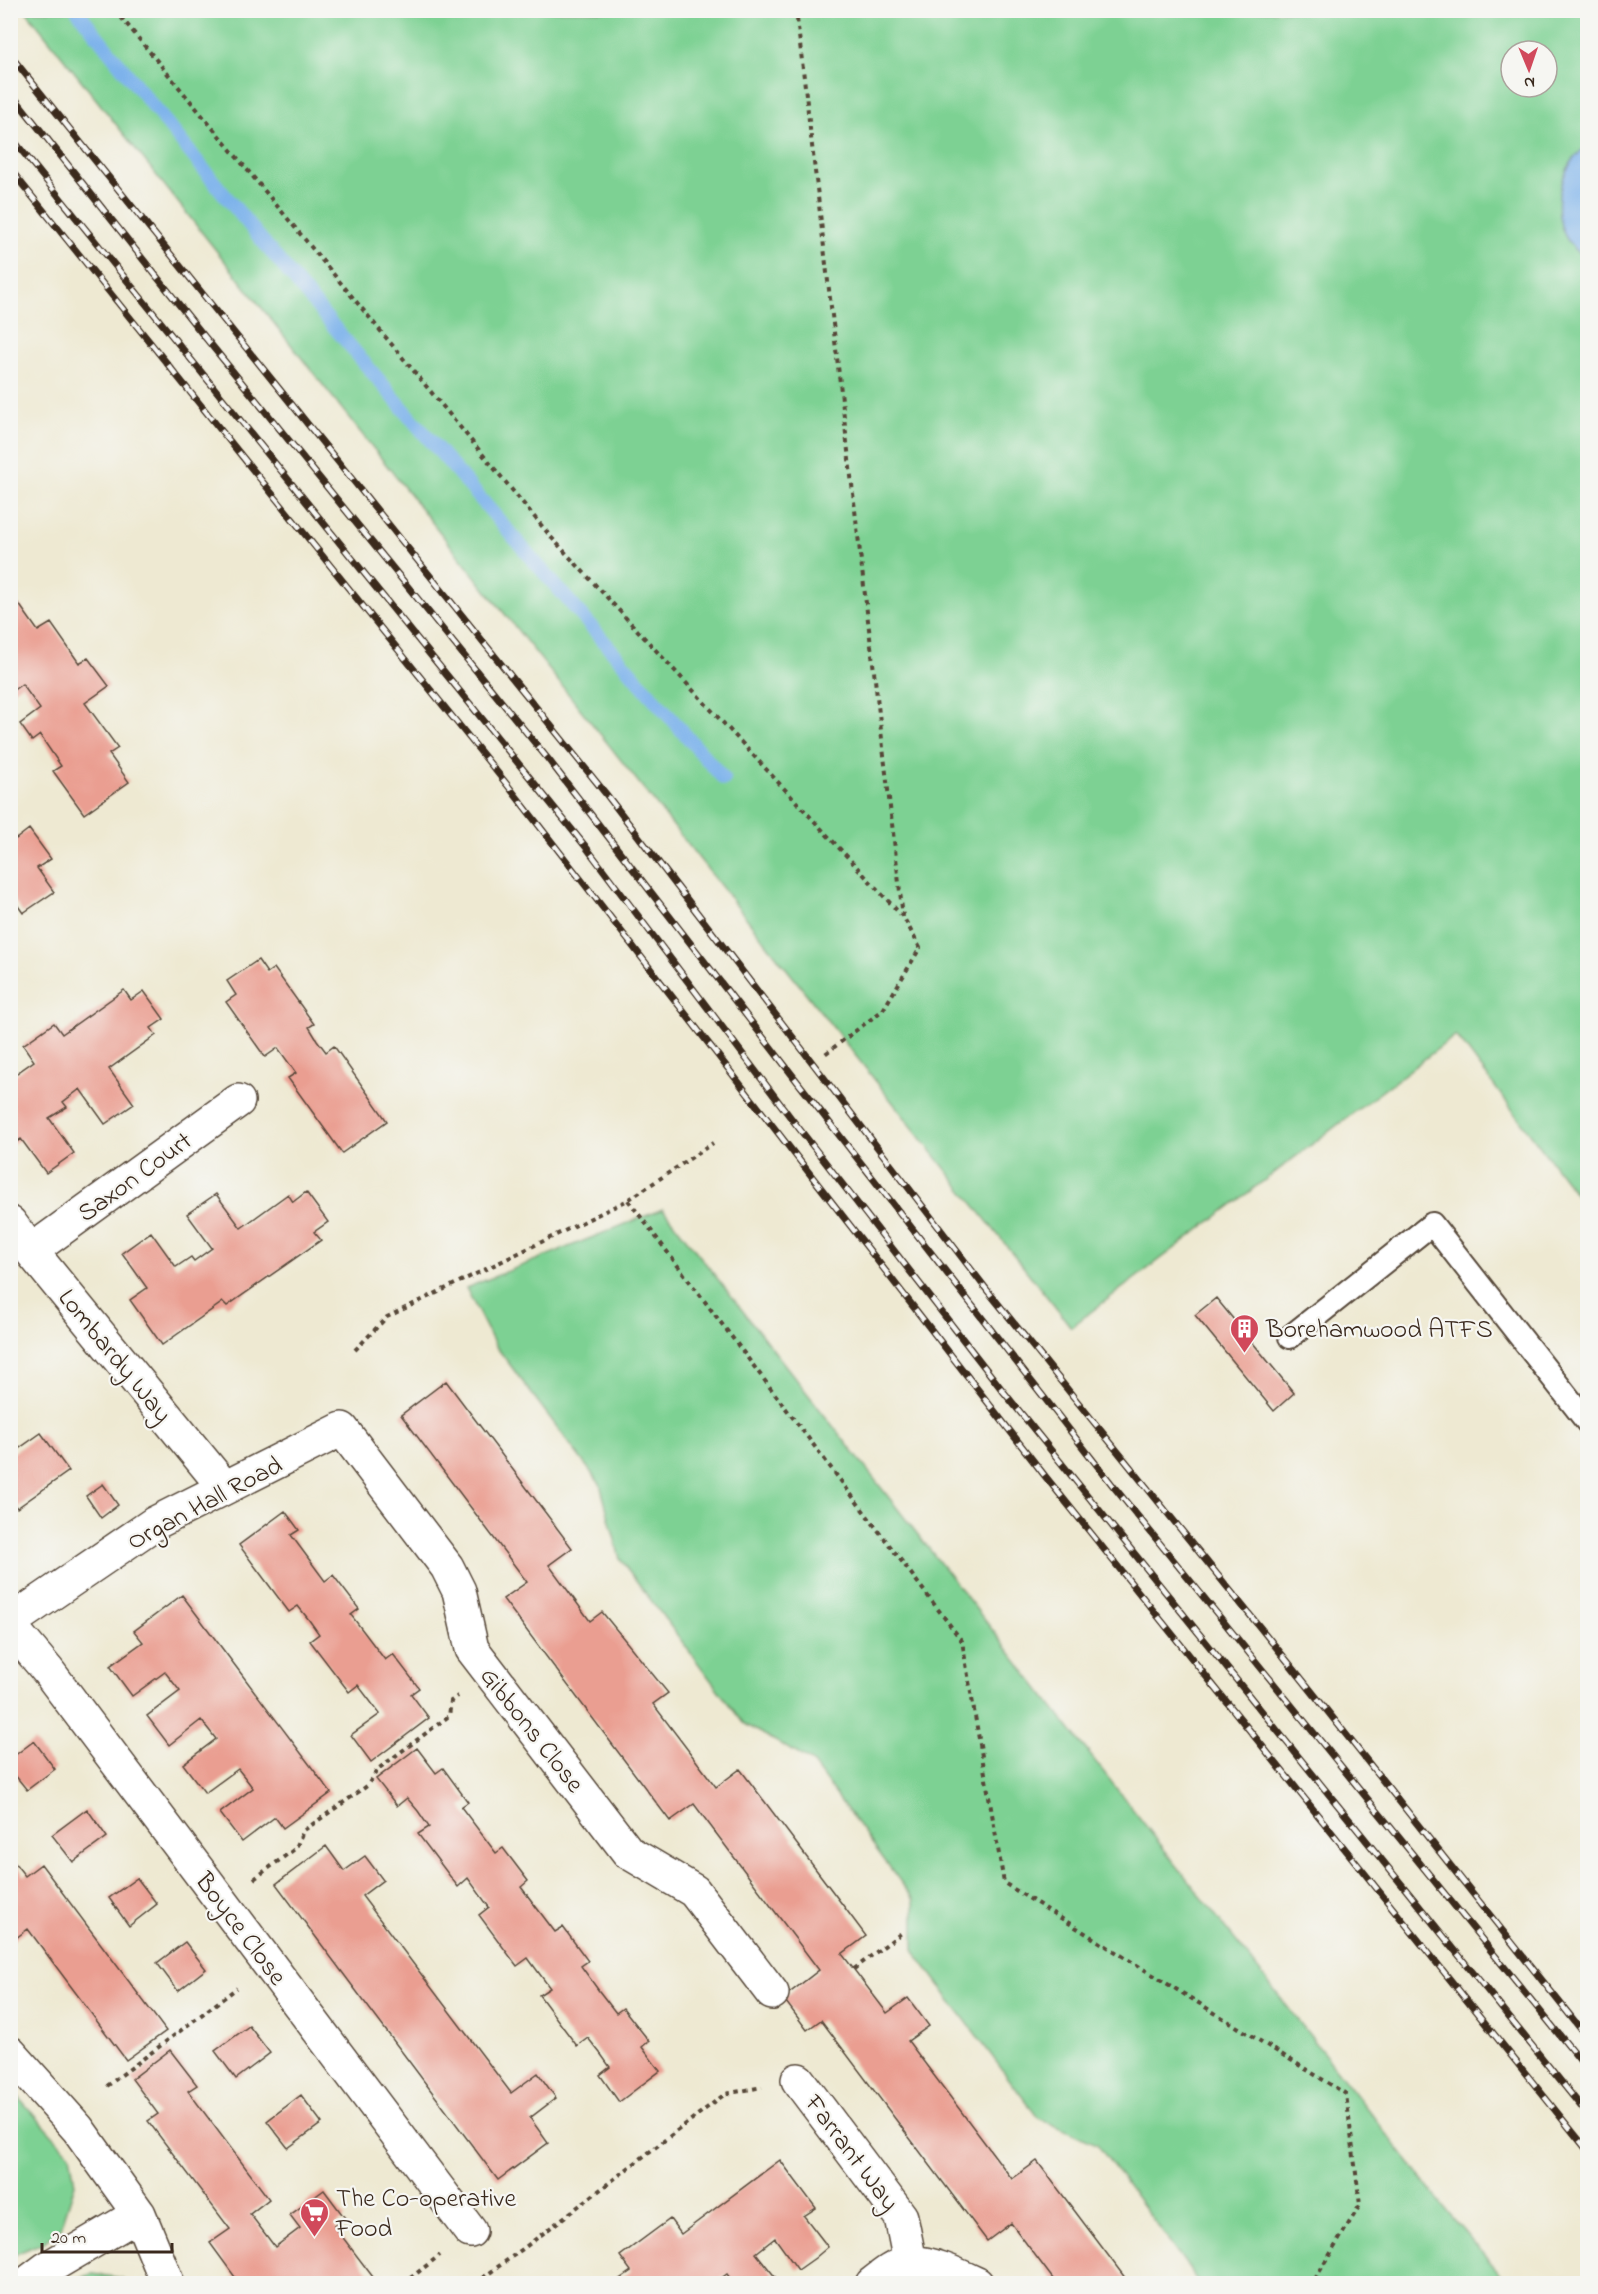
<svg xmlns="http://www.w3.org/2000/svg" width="1598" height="2294" font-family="'Indie Flower',sans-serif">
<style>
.green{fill:#7dd193;stroke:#5c7e58;stroke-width:1.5;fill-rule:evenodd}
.water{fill:#7db2eb;stroke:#5c6e84;stroke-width:1.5}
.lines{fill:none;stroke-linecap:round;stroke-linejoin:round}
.stream{stroke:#7db2eb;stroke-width:14}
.building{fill:#ea9e91}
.lane-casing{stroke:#564739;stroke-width:26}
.street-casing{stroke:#564739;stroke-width:36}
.path{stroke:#564739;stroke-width:4;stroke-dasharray:4.5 4.5;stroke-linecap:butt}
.lane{stroke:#fff;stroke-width:22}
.street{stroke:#fff;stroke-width:33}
.rail-casing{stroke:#3b2a1e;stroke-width:7}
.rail{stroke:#f6f6f2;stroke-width:4.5;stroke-dasharray:14;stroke-linecap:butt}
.labels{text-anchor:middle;stroke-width:4.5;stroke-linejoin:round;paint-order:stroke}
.street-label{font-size:26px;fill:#3b2a1e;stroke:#f6f6f2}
.poi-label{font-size:26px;fill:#3b2a1e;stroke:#f6f6f2;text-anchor:start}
</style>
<rect width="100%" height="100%" fill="#f6f6f2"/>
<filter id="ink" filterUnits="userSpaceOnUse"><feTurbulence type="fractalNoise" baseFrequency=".0167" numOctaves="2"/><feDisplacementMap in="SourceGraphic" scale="12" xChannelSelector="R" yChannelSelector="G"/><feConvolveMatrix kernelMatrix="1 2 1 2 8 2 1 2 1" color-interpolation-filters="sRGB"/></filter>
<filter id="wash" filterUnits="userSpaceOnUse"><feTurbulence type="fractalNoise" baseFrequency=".008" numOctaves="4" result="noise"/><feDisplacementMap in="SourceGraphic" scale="24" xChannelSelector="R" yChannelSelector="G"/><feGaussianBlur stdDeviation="1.35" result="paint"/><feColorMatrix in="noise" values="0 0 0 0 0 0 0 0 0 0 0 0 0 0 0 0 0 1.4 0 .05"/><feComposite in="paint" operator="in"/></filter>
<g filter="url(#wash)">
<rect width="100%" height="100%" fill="#eee9d2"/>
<path class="green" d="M26,11H1587V1209L1456,1035L1071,1327ZM1511,51H1547V87H1511Z
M663,1209L1448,2212L1508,2283H1200L1097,2144L1038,2118L914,1951V1900L811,1761L743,1723L620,1559L600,1484L495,1345L466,1288Z
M11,2089L70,2154L75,2184L61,2228L44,2242L11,2256Z
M93,2274L121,2278L130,2283H63Z"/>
<path class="water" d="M1587,146V257C1545,238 1553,169 1587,146Z"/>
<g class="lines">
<path class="stream" d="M77,10C283,275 504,527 724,779"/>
</g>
<g id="blocks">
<path class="building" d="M10,596L17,606L19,604L38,631L51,623L79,663L88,658L109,686L85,703L118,748L109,754L129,782L84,814L53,771L61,766L40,735L32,741L20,724L40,709L22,684L12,691L10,688Z
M29,829L51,859L37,868L54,892L23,913L13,899L10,900V831L16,839Z
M258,960L267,973L274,968L314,1024L309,1027L317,1040L326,1052L334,1046L387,1121L342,1153L288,1078L296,1073L278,1048L265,1057L226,1002L236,995L227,981Z
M124,990L131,1000L144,991L164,1019L151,1028L156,1035L109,1069L134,1104L105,1124L80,1089L63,1102L67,1107L49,1118L74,1153L46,1173L21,1139L10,1146V1078L34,1061L23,1045L54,1023L62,1034Z
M306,1192L328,1222L314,1232L321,1240L227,1306L223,1302L162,1345L130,1300L147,1288L122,1253L151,1232L176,1267L191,1257L194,1261L212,1248L187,1214L216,1194L241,1228L288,1194L293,1202Z
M1216,1298L1294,1393L1274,1411L1195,1315Z
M446,1381L572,1548L549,1565L590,1621L602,1612L668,1693L653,1704L716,1787L740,1769L845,1908L866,1936L842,1954L887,2013L908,1998L929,2026L908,2041L1012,2179L1037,2161L1129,2283H1056L1011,2223L987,2241L821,2020L807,2030L783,1998L819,1970L694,1804L670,1821L503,1599L527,1582L401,1415Z
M41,1433L69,1471L17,1508L10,1500V1455Z
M103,1484L118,1505L101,1518L86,1496Z
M285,1511L299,1530L291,1535L325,1581L333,1575L359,1609L351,1615L385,1660L393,1654L419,1688L411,1694L429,1718L371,1762L351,1735L380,1714L358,1685L349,1692L310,1641L319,1634L309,1620L298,1606L289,1612L239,1545Z
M182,1595L331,1793L283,1828L275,1817L242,1842L220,1813L253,1788L246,1779L238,1769L205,1793L183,1764L216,1739L209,1730L201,1720L169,1745L147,1716L180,1691L165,1672L132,1696L110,1666L143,1642L134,1631Z
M34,1741L55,1769L27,1790L10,1769V1759Z
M417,1748L436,1773L443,1768L468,1802L461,1807L496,1853L503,1848L528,1881L521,1887L555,1932L563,1927L588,1961L581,1966L599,1991L616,2013L623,2008L649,2041L642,2047L660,2071L619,2102L600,2075L610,2067L600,2053L588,2038L577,2046L539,1995L550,1988L528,1958L517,1966L479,1915L489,1907L468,1878L458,1887L418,1834L429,1827L418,1811L407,1798L397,1806L376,1779Z
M87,1809L107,1837L73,1862L52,1835Z
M326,1846L344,1871L365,1856L383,1880L362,1896L511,2093L538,2073L556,2098L530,2118L548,2143L498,2180L276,1884Z
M10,1857L25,1876L41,1864L166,2031L126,2060L28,1929L12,1941L10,1939Z
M137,1878L157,1904L129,1926L109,1898Z
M185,1942L206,1969L178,1991L157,1963Z
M249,2026L270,2053L236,2079L215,2051Z
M170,2050L197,2085L188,2091L269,2199L250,2214L275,2247L300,2228L290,2215L324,2190L345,2218L334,2226L373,2277L364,2283H233L231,2280L235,2277L210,2243L230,2229L148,2121L158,2114L132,2079Z
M301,2095L322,2123L288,2148L267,2121Z
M780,2160L816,2208L804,2216L828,2247L815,2258L798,2270L775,2238L756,2253L780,2283H734L727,2274L714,2283H614L631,2271L620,2256L670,2219L681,2234Z"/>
</g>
</g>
<g filter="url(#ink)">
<use href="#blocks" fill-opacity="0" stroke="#564739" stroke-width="1.5"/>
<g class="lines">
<defs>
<path id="lane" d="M1290,1337L1432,1224L1588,1423"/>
<path id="street" d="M10,1223L31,1251L224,1487
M31,1251L238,1101
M10,1622L155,1523L342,1429L447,1567L459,1591L472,1649L628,1852L694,1891L772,1993
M10,1626L48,1671L470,2231
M10,2053L78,2129L139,2214L168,2284
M798,2080L901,2217L910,2262
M26,2284L46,2269L139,2214
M872,2284C883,2275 895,2265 909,2263C927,2260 960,2276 977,2284"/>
</defs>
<use href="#lane" class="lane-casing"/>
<use href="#street" class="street-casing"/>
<path class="path" d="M115,10L551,537L904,918L920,948L883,1010L825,1054
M796,10L903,917
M628,1200L962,1641L1004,1883L1346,2094L1360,2205L1312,2284
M355,1350L387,1317L628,1200L713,1143
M254,1879L296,1848L303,1831L367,1786L378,1769L449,1716L451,1701L458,1696
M854,1969L904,1931
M107,2086L237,1988
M403,2284L440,2255
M478,2284L477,2282L524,2248L725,2094L762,2087"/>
<use href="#lane" class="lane"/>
<use href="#street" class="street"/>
<defs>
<path id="rail" d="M10,55L606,794L987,1290L1301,1678L1588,2038
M10,92L204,336L548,759L800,1085L1114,1487L1588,2070
M10,136L586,847L791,1118L1003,1391L1588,2115
M10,169L509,787L1045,1476L1588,2151"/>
</defs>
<use href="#rail" class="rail-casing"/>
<use href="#rail" class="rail"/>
</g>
</g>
<defs>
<symbol id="building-pin" viewBox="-11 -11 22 30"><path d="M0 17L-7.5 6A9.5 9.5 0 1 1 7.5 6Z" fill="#d1495b" stroke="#f6f6f2"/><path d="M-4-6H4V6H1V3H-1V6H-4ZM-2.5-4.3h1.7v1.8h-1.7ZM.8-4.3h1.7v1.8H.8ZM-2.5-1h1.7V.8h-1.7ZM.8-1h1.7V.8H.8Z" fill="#fff"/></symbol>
<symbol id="supermarket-pin" viewBox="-11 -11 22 30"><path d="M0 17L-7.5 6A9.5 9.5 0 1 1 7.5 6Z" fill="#d1495b" stroke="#f6f6f2"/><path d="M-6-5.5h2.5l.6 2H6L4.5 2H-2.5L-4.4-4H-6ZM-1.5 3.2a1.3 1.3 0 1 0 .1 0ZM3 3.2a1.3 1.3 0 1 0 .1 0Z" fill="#fff"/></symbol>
</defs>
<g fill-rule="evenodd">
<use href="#building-pin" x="1228" y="1312" width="33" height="45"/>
<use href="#supermarket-pin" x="298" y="2196" width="33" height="45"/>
</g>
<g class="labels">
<g class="street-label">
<text transform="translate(134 1176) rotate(-36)" y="9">Saxon Court</text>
<text transform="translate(116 1355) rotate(51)" y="9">Lombardy Way</text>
<text transform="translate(204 1502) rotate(-28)" y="9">Organ Hall Road</text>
<text transform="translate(533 1729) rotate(52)" y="9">Gibbons Close</text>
<text transform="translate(242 1928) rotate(53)" y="9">Boyce Close</text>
<text transform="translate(853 2152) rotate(53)" y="9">Farrant Way</text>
</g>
<g class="poi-label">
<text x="1266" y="1337">Borehamwood ATFS</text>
<text x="336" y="2206">The Co-operative<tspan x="336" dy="30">Food</tspan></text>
</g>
</g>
<rect width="1598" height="2294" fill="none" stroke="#f6f6f2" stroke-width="36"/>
<g transform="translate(1529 69) rotate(178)"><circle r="28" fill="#f6f6f2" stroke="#aba49d" stroke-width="1.5"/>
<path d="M0-4.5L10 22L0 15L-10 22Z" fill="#d1495b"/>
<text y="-9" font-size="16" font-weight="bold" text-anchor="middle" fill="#3b2a1e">N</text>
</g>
<path d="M42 2243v9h130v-9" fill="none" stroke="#3b2a1e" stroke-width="3"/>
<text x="51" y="2243" font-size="18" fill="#3b2a1e" stroke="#f6f6f2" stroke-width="4.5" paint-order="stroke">20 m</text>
</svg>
